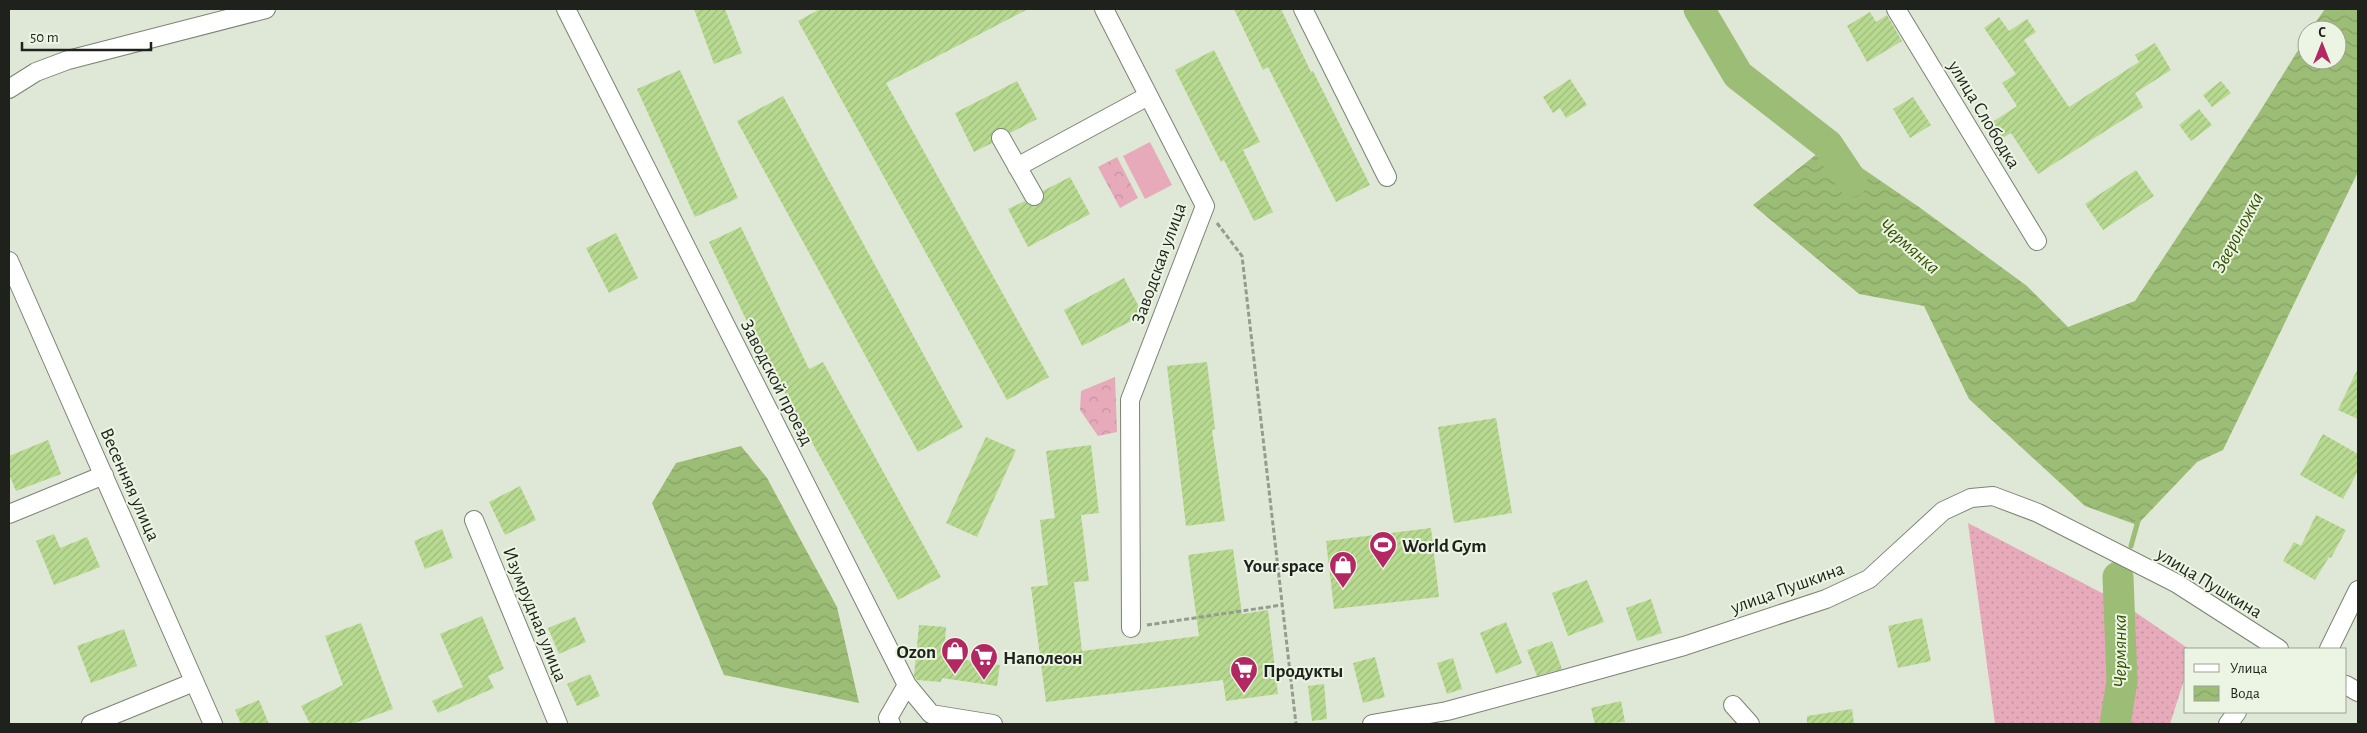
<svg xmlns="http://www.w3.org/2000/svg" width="2367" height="733" font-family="'Alegreya Sans',sans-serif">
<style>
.grass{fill:url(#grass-dots)}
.forest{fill:url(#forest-crowns)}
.garden{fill:#e7aabb}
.water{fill:url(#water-waves)}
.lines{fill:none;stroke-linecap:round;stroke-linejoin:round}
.stream{stroke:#9cbd75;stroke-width:5}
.river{stroke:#9cbd75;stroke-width:31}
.building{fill:url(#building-hatch)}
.minor-casing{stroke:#7b8373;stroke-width:20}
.path{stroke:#959b8e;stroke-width:3;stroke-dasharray:5 2.5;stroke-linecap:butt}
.minor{stroke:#fff;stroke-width:18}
.labels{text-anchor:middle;stroke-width:4;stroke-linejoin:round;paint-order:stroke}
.street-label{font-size:19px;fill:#1f221c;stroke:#ecf5e3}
.poi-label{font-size:19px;font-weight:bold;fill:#1f221c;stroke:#ecf5e3;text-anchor:start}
.water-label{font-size:20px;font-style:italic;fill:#355100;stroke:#ecf5e3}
</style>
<defs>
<pattern id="grass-dots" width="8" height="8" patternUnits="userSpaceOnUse" patternTransform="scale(1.25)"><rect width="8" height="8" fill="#e7aabb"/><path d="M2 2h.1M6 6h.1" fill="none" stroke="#c692a0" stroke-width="1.8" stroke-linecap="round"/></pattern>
<pattern id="forest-crowns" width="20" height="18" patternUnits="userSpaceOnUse" patternTransform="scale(1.25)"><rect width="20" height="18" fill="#e7aabb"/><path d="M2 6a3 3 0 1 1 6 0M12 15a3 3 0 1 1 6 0" fill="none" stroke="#c692a0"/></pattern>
<pattern id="water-waves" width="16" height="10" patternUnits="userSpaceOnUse" patternTransform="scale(1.25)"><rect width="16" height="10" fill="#9cbd75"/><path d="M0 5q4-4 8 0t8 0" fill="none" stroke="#86a265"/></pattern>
<pattern id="building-hatch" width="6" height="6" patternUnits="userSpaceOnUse" patternTransform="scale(1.25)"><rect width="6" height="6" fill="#b7da90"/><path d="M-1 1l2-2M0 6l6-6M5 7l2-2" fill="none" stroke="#9dbb7c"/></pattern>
</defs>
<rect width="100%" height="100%" fill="#dfe8d6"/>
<path class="grass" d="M1968,523L2125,605L2189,649H2186V674L2170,724H1995Z"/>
<path class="forest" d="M1117,157L1138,198L1120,208L1098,167Z
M1115,377L1117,432L1098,436L1080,410L1081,391Z"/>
<path class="garden" d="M1150,142L1172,185L1145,199L1123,156Z"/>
<path class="water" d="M2325,9H2358V172L2223,450L2197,462L2137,525L2085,506L1969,399L1924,306L1859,294L1753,205L1828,145L1919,207L2027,286L2068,327L2135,301L2257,116L2307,36V60H2337V30H2310Z
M741,446L767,478L837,607L859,703L724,675L652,503L676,463Z"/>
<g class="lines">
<path class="stream" d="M2131,546L2138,521"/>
<path class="river" d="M1699,9L1738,75L1828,145L1852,181
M2115,724L2122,681L2118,577"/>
</g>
<path class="building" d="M694,9H725L742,53L714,64Z
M820,9H1028L886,83L1049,377L1007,400L798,21Z
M1234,9H1281L1311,72L1313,71L1370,185L1336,202L1268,67L1263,70Z
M1870,12L1876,22L1887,15L1902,41L1867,62L1847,26Z
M1999,17L2009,31L2027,19L2036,32L2024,40L2069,107L2139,62L2135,55L2155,43L2171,70L2135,93L2143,107L2038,174L2011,133L2001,139L1991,123L2017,106L2002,83L2016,74L1984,28Z
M1214,50L1260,142L1243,150L1273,212L1254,221L1224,160L1221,162L1175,70Z
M680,70L738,198L695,217L637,89Z
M1570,79L1587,105L1566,118L1560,108L1553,113L1543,97Z
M1017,81L1037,119L1010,133L1006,129H996L992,133V143L974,152L955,113Z
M2221,81L2231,93L2212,107L2203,95Z
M783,96L963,427L918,452L737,121Z
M1913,97L1931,125L1910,138L1893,109Z
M2199,109L2212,125L2191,141L2179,125Z
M2136,170L2154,196L2103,230L2085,204Z
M1070,177L1090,214L1028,247L1008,209L1025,201L1029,205H1039L1043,201V191Z
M741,227L809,369L823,362L941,577L898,600L773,371L771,372L709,242Z
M616,233L638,278L609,293L586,248Z
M1124,278L1143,315L1082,346L1064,310Z
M1207,362L1215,429L1212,430L1225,521L1186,526L1167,366Z
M2358,368V419L2338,410Z
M1496,418L1512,513L1454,523L1438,427Z
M2323,434L2358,454V471L2343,499L2300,475Z
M986,437L1016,450L977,537L946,523Z
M48,440L61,474L16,491L9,474V456Z
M1091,445L1099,513L1081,515L1089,581L1074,582L1082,651L1199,636L1188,555L1233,549L1242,614L1268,610L1278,694L1226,701L1223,680L1046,702L1031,587L1048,585L1040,520L1055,518L1046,451Z
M520,486L536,520L505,535L489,502Z
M2316,515L2346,530L2331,558L2329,557L2315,580L2283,561L2294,542L2301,546Z
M1431,528L1439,597L1334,609L1326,541Z
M442,529L453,558L425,569L414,541Z
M54,534L60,548L87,537L100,567L54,585L36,541Z
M1587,580L1604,622L1568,636L1552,593Z
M1651,599L1662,633L1637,641L1626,608Z
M482,616L504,669L488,676L494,688L438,713L432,701L463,687L440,634Z
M575,617L586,642L559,654L548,628Z
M1922,618L1931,661L1898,668L1888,626Z
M1506,622L1522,663L1496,674L1480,633Z
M361,623L393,709L352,724H310L301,706L343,685L325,636Z
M919,625L946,627L944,657L1000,665L997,686L942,678L941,682L917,680L914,676Z
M124,629L137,666L91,683L77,646Z
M1552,641L1562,669L1537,676L1527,650Z
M1375,657L1385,697L1363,703L1353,663Z
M1453,658L1462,689L1447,694L1437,663Z
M590,674L600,696L577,706L567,684Z
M1324,684L1327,719L1312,721L1308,686Z
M259,700L269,724H241L235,710Z
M1621,701L1625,722L1595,724L1591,708Z
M1852,709L1854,724H1807V716Z"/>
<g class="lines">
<defs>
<path id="minor" d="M566,9L907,685L931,714L993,724
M1104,9L1205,206L1130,400L1131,628
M1303,9L1387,177
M1896,9L2037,241
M9,89L36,72L68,60L266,9
M1001,138L1034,196
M1017,167L1148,96
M9,261L213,724
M9,514L104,475
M474,520L558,724
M2329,649L2358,590
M2346,685L2358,692
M1733,705L1750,724
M91,724L194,682
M891,724L888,718L907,685
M1372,724L1447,711L1554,682L1684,646L1826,599L1869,579L1943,511L1971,498L1993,496L2038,513L2176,583L2279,649
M2228,724L2237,712"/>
</defs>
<use href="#minor" class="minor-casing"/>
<path class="path" d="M1217,223L1242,256L1296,724
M1147,625L1282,605"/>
<use href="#minor" class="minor"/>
</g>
<defs>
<symbol id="stadium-pin" viewBox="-11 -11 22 30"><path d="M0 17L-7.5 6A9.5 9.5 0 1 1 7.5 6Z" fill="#b32763" stroke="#ecf5e3"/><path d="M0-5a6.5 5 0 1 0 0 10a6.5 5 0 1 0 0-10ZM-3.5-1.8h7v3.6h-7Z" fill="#fff"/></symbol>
<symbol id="shop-pin" viewBox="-11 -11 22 30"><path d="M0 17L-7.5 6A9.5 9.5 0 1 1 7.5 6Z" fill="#b32763" stroke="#ecf5e3"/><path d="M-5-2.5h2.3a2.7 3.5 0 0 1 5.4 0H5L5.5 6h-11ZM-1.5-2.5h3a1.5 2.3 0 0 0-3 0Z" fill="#fff"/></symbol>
<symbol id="supermarket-pin" viewBox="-11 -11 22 30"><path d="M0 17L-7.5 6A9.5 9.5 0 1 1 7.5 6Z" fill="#b32763" stroke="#ecf5e3"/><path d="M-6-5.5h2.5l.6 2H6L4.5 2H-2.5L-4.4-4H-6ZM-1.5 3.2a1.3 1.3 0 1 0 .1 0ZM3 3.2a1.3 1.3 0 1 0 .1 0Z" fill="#fff"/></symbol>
</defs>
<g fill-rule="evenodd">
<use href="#stadium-pin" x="1367" y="529" width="32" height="43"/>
<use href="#shop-pin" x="1327" y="549" width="32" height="43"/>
<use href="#shop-pin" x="939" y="635" width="32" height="43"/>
<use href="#supermarket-pin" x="968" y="641" width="32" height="43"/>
<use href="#supermarket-pin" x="1228" y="654" width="32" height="43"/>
</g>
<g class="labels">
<g class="street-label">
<text transform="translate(1985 114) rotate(59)" y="7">улица Слободка</text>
<text transform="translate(1158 263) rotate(-70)" y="7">Заводская улица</text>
<text transform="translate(778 382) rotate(63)" y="7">Заводской проезд</text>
<text transform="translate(131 484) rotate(66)" y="7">Весенняя улица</text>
<text transform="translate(2210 582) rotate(31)" y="7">улица Пушкина</text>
<text transform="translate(1787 587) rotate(-20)" y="7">улица Пушкина</text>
<text transform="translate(536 614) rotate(68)" y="7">Изумрудная улица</text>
</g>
<g class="poi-label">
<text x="1402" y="552">World Gym</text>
<text x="1324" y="572" text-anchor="end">Your space</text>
<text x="936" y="658" text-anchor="end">Ozon</text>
<text x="1003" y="664">Наполеон</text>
<text x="1263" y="677">Продукты</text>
</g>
<g class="water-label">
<text transform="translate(2237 232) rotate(-62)" y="7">Звероножка</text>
<text transform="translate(1910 246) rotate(41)" y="7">Чермянка</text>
<text transform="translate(2119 651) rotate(-90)" y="7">Чермянка</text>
</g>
</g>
<rect width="2367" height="733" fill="none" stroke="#1f221c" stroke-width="20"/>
<rect x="2184" y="648" width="162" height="65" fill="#ecf5e3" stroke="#9aa193"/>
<rect x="2194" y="664" width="25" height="8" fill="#ffffff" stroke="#9aa193"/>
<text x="2230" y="673" font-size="15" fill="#1f221c">Улица</text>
<rect x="2194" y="686" width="25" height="15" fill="url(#water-waves)" stroke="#9aa193"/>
<text x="2230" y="698" font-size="15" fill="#1f221c">Вода</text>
<g transform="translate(2322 45)"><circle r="24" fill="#ecf5e3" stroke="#9aa193"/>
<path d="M0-4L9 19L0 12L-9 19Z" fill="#b32763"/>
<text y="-8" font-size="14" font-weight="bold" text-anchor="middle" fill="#1f221c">С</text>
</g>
<path d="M22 42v8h129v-8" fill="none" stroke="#1f221c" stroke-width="2.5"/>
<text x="30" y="42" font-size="15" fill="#1f221c" stroke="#ecf5e3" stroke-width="4" paint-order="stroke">50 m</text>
</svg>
